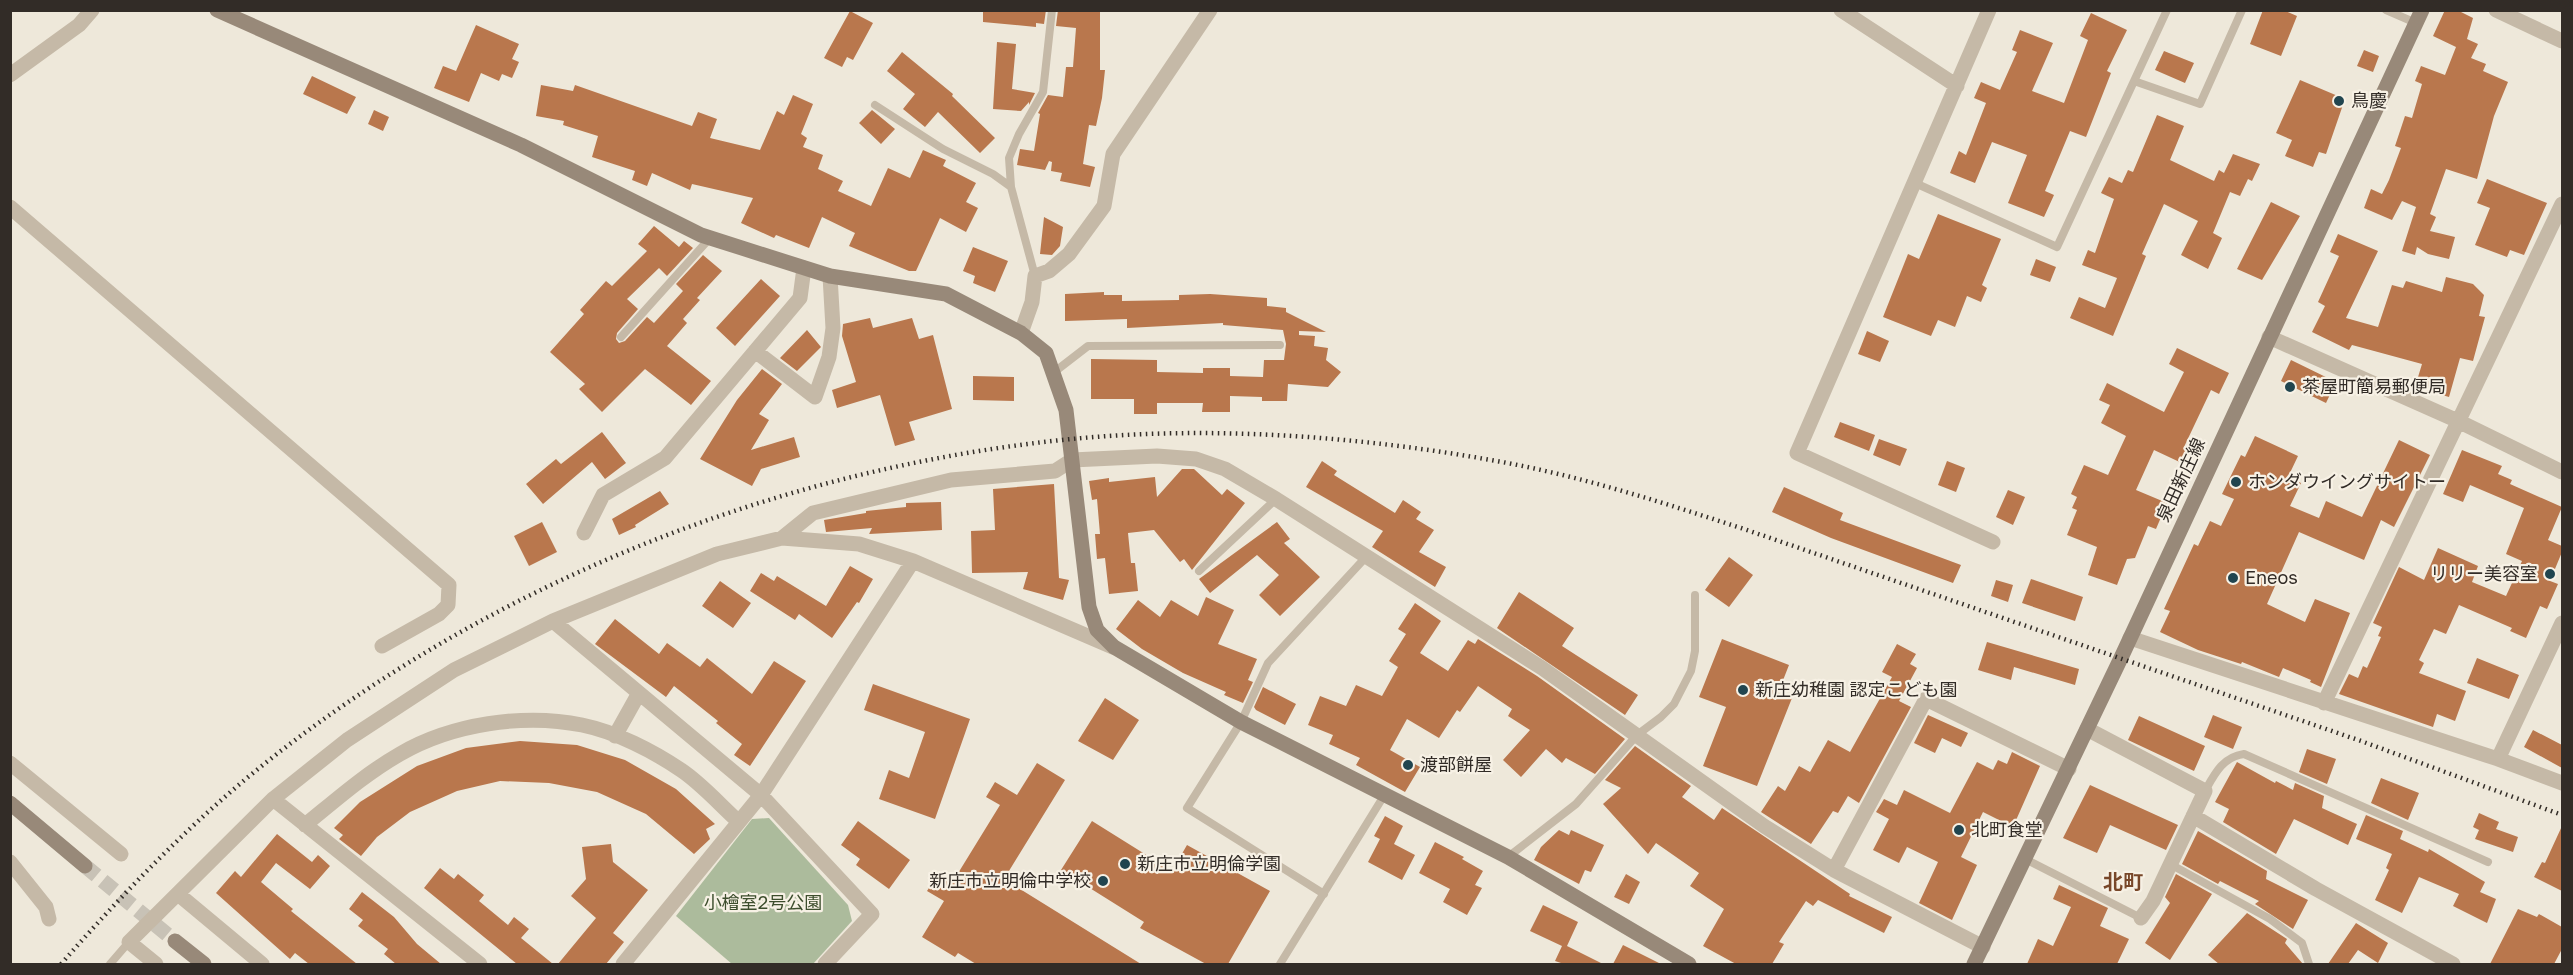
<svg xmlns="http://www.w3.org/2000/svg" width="2573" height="975" font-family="'Golos Text','Noto Sans JP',sans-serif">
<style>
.green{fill:#acbb9c}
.building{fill:#b9774d}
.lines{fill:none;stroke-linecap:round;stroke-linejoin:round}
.secondary-tunnel{stroke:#c8c2b6;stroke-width:15;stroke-dasharray:15 8;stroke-linecap:butt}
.lane{stroke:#c5b9a7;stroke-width:8}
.street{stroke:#c5b9a7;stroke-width:15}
.secondary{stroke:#988979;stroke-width:15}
.rail{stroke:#322c27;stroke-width:4.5;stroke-dasharray:1.5 4.5;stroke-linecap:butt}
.poi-dot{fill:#21454f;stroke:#f7f1e5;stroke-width:2}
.labels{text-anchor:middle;stroke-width:4.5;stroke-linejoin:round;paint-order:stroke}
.poi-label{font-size:18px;fill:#322c27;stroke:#f7f1e5;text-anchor:start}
.street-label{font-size:18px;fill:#322c27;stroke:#f7f1e5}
.park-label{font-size:18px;fill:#3d4e2d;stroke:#f7f1e5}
.neighbourhood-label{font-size:20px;font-weight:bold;fill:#784729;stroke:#f7f1e5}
</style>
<rect width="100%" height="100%" fill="#eee8da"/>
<path class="green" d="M769,818L848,905L852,921L813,964H732L676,916L752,819Z"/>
<path class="building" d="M983,10H1046L1044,24L1036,23V27L983,22Z
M1058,10H1100V70H1105L1102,98L1096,126L1089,125L1083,164L1095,167L1090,187L1060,181L1062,173L1051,171L1052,162L1049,161L1045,170L1017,165L1020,149L1034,151L1040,114L1038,113L1048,95L1063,97L1066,67H1073L1076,28L1056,26Z
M2263,10H2283L2297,16L2281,56L2250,44Z
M2445,10H2457L2473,18L2467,39L2478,44L2471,58L2486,64L2483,71L2508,82L2494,116L2477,179L2446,169L2430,214L2436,217L2430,231L2455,237L2449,259L2428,254L2417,247L2415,255L2402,251L2416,207L2402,201L2392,220L2364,208L2371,189L2382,194L2389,180L2401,148L2395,146L2405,116L2412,118L2422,84L2415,81L2421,66L2445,75L2456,47L2433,36Z
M850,11L873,23L853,60L847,57L842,67L824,58Z
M2091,13L2127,30L2107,71L2111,73L2086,137L2070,131L2045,191L2054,195L2044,217L2008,203L2027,155L1992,142L1975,183L1950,173L1959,151L1966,155L1986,103L1974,98L1981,82L2000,90L2017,52L2012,50L2020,30L2053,43L2032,91L2064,103L2088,40L2080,36Z
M476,25L519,44L512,59L519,62L512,78L502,74L499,81L481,73L469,102L434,88L443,66L456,71Z
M997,42L1016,44L1012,89L1035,93L1029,105V102L1021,111L993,109Z
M2364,50L2379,56L2373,72L2357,66Z
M2164,51L2194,63L2185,83L2155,70Z
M902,52L953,94L952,96L995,138L980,153L938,112L925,127L903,109L915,94L887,71Z
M312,76L356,97L347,114L303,94Z
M2300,80L2345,99L2326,154L2319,152L2313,167L2285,156L2292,140L2276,133Z
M541,85L573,91L575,85L692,126L698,112L717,119L710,138L760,150L777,111L784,115L793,95L813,104L801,134L807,138L803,147L823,155L818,169L843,181L838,191L871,206L888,168L910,178L923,150L946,160L943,166L976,183L966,202L978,208L966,232L940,218L916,271H909L849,246L855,233L822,217L809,248L776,235L774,238L741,223L753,198L692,184L690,190L652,173L647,186L632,180L635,171L592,157L598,136L563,125L564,121L536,116Z
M374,110L389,117L383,131L368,124Z
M872,110L895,129L881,144L859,123Z
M2157,115L2184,126L2170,160L2214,181L2219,170L2224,173L2233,154L2260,164L2252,181L2248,179L2240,196L2230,192L2213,233L2222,238L2208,269L2181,255L2198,221L2164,204L2142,254L2146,256L2113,336L2070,318L2079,297L2105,308L2117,278L2082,265L2088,250L2095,253L2114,199L2101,193L2109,177L2122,183L2128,170L2133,172Z
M2487,179L2547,203L2524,255L2510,250L2507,257L2475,245L2490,208L2477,203Z
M2271,202L2300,216L2262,280L2237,269Z
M1938,214L2001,239L1982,285L1987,288L1981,302L1967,296L1955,327L1938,320L1931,336L1883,317L1908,254L1919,259Z
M1044,217L1063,227L1060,246L1052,255L1040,254Z
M654,226L679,247L684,241L693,248L667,276L659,268L627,299L638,309L617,333L616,339L619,343L625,341L647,317L654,323L683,291L676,284L703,255L722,271L697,298L700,300L683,319L687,323L667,346L711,381L691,405L645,369L602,412L579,389L585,384L550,352L584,314L580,310L606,281L612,286L647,251L638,244Z
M2338,234L2378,251L2346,318L2378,327L2392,285L2403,288L2406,281L2442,292L2446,277L2473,284L2484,295L2479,316L2485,317L2473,361L2460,358L2449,397L2415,387L2422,364L2352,345L2349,350L2312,332L2325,306L2318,302L2339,256L2330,252Z
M973,247L1008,261L995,292L973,283L975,276L963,271Z
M2036,259L2056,267L2050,282L2030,275Z
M761,279L780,296L735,346L716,328Z
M1104,292V295H1122V301L1179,300V295L1210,294L1267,298V306L1286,308V312L1326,332L1299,331V335L1315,336L1314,346L1328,348L1326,360L1341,372L1328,387L1288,384L1287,401H1262V397L1230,396V412H1202L1203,403H1157V414H1134V399H1091V359L1157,360V372L1203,373V368H1230V376L1263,377L1264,360H1284L1286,344L1283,330L1223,325V323L1127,328V319L1065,321V294Z
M870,318L873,328L912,318L919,339L933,335L952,409L909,422L915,440L895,446L880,395L837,408L832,390L856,382L842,336L843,324Z
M807,330L821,347L797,371L780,358Z
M1867,331L1889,341L1880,362L1858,354Z
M2177,348L2229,373L2219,394L2211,390L2184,447L2193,451L2186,465L2154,450L2136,490L2167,503L2156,529L2148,526L2135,558L2127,559L2117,585L2088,575L2097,547L2067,535L2077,510L2072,508L2077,497L2071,494L2084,465L2108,475L2126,436L2101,423L2110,405L2099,400L2107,383L2164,412L2184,372L2169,364Z
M2291,360L2336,382L2326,403L2281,381Z
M762,369L782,384L759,414L769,420L751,450L794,437L800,457L761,469L752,486L700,459L737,400Z
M973,376L1014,377V401L973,400Z
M1840,422L1875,435L1869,451L1834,437Z
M602,432L626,463L605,479L592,462L543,504L526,484L556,459L561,464Z
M2255,436L2298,456L2288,477L2301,483L2290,506L2319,518L2326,501L2362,517L2399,440L2430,455L2394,527L2381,520L2364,560L2299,532L2267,604L2305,622L2315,599L2350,613L2321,687L2310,682L2311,680L2283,668L2279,677L2242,662L2241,664L2198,650L2160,632L2170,611L2164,609L2194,544L2198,546L2210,521L2221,526L2234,499L2222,494L2241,455L2245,457Z
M1879,439L1907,449L1900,466L1873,455Z
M2462,450L2502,466L2498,474L2512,480L2510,484L2562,507L2548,540L2562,546V552L2550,581L2558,584L2547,609L2540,606L2526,638L2510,631L2512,628L2459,605L2446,634L2434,629L2419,660L2424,663L2419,673L2466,691L2455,721L2437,714L2433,727L2339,694L2349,674L2358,678L2363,666L2367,668L2381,637L2378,636L2382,627L2373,623L2399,567L2424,580L2438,548L2478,566L2472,582L2506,596L2522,561L2506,554L2524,508L2470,485L2463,502L2443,494Z
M1322,461L1337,471L1334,475L1395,513L1403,500L1421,512L1416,519L1434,530L1419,552L1446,567L1435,587L1372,547L1383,531L1306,487Z
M1947,461L1965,468L1956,492L1938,485Z
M1182,469H1194L1222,495L1227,489L1245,503L1192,570L1184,559L1180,562L1154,530L1128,533L1131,563H1135L1138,591L1109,594L1105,558L1097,559L1095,534H1100L1097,499L1092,500L1089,481L1109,478V482L1155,477L1157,497Z
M1054,484L1059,578L1069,580L1063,600L1023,589L1028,572L972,573L971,531L995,530L993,489Z
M1784,487L1843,513L1840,520L1961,565L1953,583L1831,538L1772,512Z
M2008,490L2025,497L2013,525L1996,517Z
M660,491L669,504L635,525L636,527L619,535L612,519Z
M941,502L942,530L869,534L872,528L826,532L824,520L866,513V511L906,507V503Z
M542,522L557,552L529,566L514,536Z
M1277,522L1290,539L1284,543L1320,577L1280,616L1259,595L1279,575L1257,555L1210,593L1199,579Z
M1729,557L1753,575L1729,607L1705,590Z
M850,566L873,579L859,603L857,602L832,638L799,614L795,620L750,591L761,573L774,581L777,576L826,606Z
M2031,579L2083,597L2075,621L2022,603Z
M1996,580L2013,585L2008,602L1991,596Z
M720,581L751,603L733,628L702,606Z
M1519,592L1574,628L1562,646L1638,695L1625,715L1497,628Z
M1206,597L1234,610L1218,644L1257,659L1248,680L1253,682L1243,703L1224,695L1226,692L1183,673L1142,649L1116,629L1138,600L1160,617L1171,600L1198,616Z
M1415,603L1441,621L1420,653L1448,671L1468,640L1475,644L1478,639L1537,676L1625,739L1595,774L1566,758L1562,763L1546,749L1521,777L1503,760L1530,730L1508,716L1512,709L1478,686L1460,712L1457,710L1439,738L1407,719L1390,750L1420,767L1405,792L1356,765L1360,758L1329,744L1333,735L1308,725L1320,696L1346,706L1356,685L1382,696L1398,667L1389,661L1406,634L1398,629Z
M615,619L659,654L667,643L700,667L707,658L752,694L774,661L806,681L750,766L734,755L742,744L716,723L718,721L674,686L666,697L595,644Z
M1722,639L1789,665L1778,693L1792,698L1757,786L1703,766L1726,707L1699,697Z
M1987,642L2079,669L2075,685L2014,667L2011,680L1978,670Z
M1897,644L1916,654L1910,664L1917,668L1899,701L1911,707L1859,803L1848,796L1838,813L1833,811L1811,844L1761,812L1778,786L1785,791L1799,766L1810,772L1828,740L1850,752L1892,677L1882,672Z
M2477,658L2519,675L2509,699L2467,683Z
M873,684L970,719L935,819L879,799L889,770L909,778L925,732L864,710Z
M1263,687L1296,704L1285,725L1256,710L1254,707Z
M1105,698L1139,720L1113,760L1078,741Z
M1928,715L1968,733L1961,747L1942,738L1935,753L1914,743Z
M2213,715L2242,727L2233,749L2204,737Z
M2139,716L2205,746L2194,771L2128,740Z
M2533,730L2562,745V768L2524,747Z
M520,741L577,745L625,760L676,789L715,824L706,829L710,839L694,854L646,814L597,792L549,783L500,781L457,791L410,812L377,837L361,856L339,839L343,835L334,828L360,802L417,766L466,748Z
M1635,746L1691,786L1682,797L1714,820L1722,808L1850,894L1849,896L1892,917L1884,933L1818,900L1813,906L1806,901L1779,942L1784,944L1772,964H1736L1703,946L1724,909L1690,886L1699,873L1656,843L1648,854L1603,804L1621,788L1605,780Z
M2307,749L2336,759L2327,784L2299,772Z
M2012,752L2040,766L2013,827L1983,812L1961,857L1977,865L1952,920L1919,903L1938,862L1907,847L1899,863L1873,850L1889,819L1876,812L1884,799L1897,805L1904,790L1950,813L1977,762L1993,770L1998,760L2007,764Z
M2237,762L2275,783L2276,781L2293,790L2295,783L2324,796L2322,808L2357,824L2348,845L2294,819L2276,854L2223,822L2229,809L2215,802Z
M1037,763L1065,780L1004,879L1141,964H976L958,953L955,957L922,937L944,901L927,891L938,874L952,883L1000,805L986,797L995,782L1017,795Z
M2381,778L2419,793L2408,820L2371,803Z
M2090,785L2178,825L2166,850L2110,825L2097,853L2063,838Z
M2479,813L2499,822L2496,829L2518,837L2513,852L2475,839L2479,830L2473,827Z
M2366,815L2403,831L2400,839L2428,852L2429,849L2485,882L2480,892L2496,899L2487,923L2453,906L2459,894L2419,877L2402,913L2375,900L2389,870L2386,868L2392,854L2356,839Z
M1385,816L1403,826L1394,844L1415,855L1402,880L1368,862L1380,839L1374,836Z
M858,821L910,860L889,889L856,865L860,859L841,845Z
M1092,821L1172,871L1187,845L1270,891L1228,964H1206L1140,928L1144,922L1061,870Z
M2562,826V891L2534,877L2542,862L2545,863Z
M1559,830L1569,835L1571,830L1604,845L1591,872L1585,870L1579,884L1534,860L1541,847Z
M2198,831L2267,871L2266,879L2308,900L2293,929L2255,904L2259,901L2220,881L2218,884L2182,864Z
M277,834L312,862L318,855L330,866L310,889L276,863L261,882L293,909L291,911L357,964H309L295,953L290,959L216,893L235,871L241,877Z
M1435,842L1464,857L1462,859L1483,871L1475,885L1482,888L1467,915L1443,902L1450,889L1419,873Z
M611,844L613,862L648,890L613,933L624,942L606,964H558L596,918L571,896L586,879L582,847Z
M440,868L454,879L458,874L484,895L479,901L508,925L514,917L529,929L521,938L553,964H517L424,888Z
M1626,874L1640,882L1629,904L1614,897Z
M2176,874L2212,894L2170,960L2145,943L2170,903L2165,897Z
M2059,885L2108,908L2100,926L2129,939L2117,964H2027L2038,939L2053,946L2071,907L2053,899Z
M362,892L394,917L417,944L441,964H396L384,954L388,949L358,926L363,920L349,909Z
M1543,905L1578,922L1567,946L1603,964H1564L1555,961L1562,946L1530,931Z
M2518,909L2537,917L2539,914L2562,927V949L2554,964H2490Z
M2247,913L2287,939L2285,943L2303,964H2219L2208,955Z
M2356,923L2388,943L2378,963L2358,950L2348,964H2328Z
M1623,945L1661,964H1613Z"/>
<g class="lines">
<path class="secondary-tunnel" d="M85,866L175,941"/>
<path class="lane" d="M2386,10L2416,23
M2134,81L2200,104L2242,10
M875,105L943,149L993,174L1011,187L1035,276
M1915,183L2057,247L2167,10
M1011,187L1009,158L1019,134L1043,92L1052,10
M621,337L710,238
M1053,373L1088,346L1280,345
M1199,571L1276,499
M2205,791C2215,773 2223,757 2244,754L2488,862
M1508,857L1576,804L1637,735L1661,717L1674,704L1691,671L1695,651V595
M2025,859L2141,918
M2170,864L2270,919L2302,943L2309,964
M1324,894L1187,808L1241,722L1268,663L1366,557
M110,964L129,942
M1280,964L1385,794"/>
<path class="street" d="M1841,10L1957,86
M1989,10L1797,453L1993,542
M2496,10L2562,41
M10,75L79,25L92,10
M10,207L449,585L448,605L439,614L382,646
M1021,333L1032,302L1035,276L1049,271L1069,254L1104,206L1113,154L1210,10
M2269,337L2458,421L2562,472
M755,351L815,397L829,357L833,328L830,276
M584,533L603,495L665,458L800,298L804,268
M782,538L813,513L951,480L1055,471L1072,460L1157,456L1196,459L1225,469L1276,499L1542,668L1764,826L1834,870L1983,947
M553,621L761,795L872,914L825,964
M2130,638L2498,759L2562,783
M2324,703L2562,204
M2087,729L2205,791L2153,901L2141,918
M615,736L639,693
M2498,759L2562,623
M10,763L121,854
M273,799L480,964
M2193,816L2316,889L2453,964
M305,825C336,800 365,774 400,754C451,724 524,713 582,725C616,732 653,751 681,770C702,784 720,805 739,822
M10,862L46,907L49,919
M1834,870L1926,699L2069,769
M178,894L262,964
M156,964L129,942L273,799L347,740L454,670L553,621L717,554L782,538L859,544L913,561L1113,647
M623,964L761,795L913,561"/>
<path class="secondary" d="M217,10L521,145L701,235L830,276L946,294L1021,333L1046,353L1066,410L1089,607L1097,630L1114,647L1241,722L1508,857L1689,964
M10,803L85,866
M175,941L204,964
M1974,964L2120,660L2422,10"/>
<path class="rail" d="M61,964C126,890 195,818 273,757C488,589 750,481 1020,445C1179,423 1344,433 1502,462C1584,477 1664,503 1744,529L2361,741L2562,815"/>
</g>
<g class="poi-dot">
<circle cx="2339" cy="101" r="6"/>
<circle cx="2290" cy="387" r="6"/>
<circle cx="2236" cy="482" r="6"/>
<circle cx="2550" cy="574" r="6"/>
<circle cx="2233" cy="578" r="6"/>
<circle cx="1743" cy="690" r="6"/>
<circle cx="1408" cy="765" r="6"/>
<circle cx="1959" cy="830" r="6"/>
<circle cx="1125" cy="864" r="6"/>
<circle cx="1103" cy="881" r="6"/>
</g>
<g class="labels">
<g class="poi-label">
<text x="2351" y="107">鳥慶</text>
<text x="2302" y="393">茶屋町簡易郵便局</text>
<text x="2248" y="488">ホンダウイングサイトー</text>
<text x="2538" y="580" text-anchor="end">リリー美容室</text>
<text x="2245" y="584">Eneos</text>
<text x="1755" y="696">新庄幼稚園 認定こども園</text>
<text x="1420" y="771">渡部餅屋</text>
<text x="1971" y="836">北町食堂</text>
<text x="1137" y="870">新庄市立明倫学園</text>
<text x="1091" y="887" text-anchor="end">新庄市立明倫中学校</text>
</g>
<g class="street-label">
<text transform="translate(2181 480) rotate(-65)" y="6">泉田新庄線</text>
</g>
<g class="park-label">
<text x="763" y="909">小檜室2号公園</text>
</g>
<g class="neighbourhood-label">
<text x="2123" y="889">北町</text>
</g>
</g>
<rect width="2573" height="975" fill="none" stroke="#322c27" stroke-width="24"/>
</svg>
